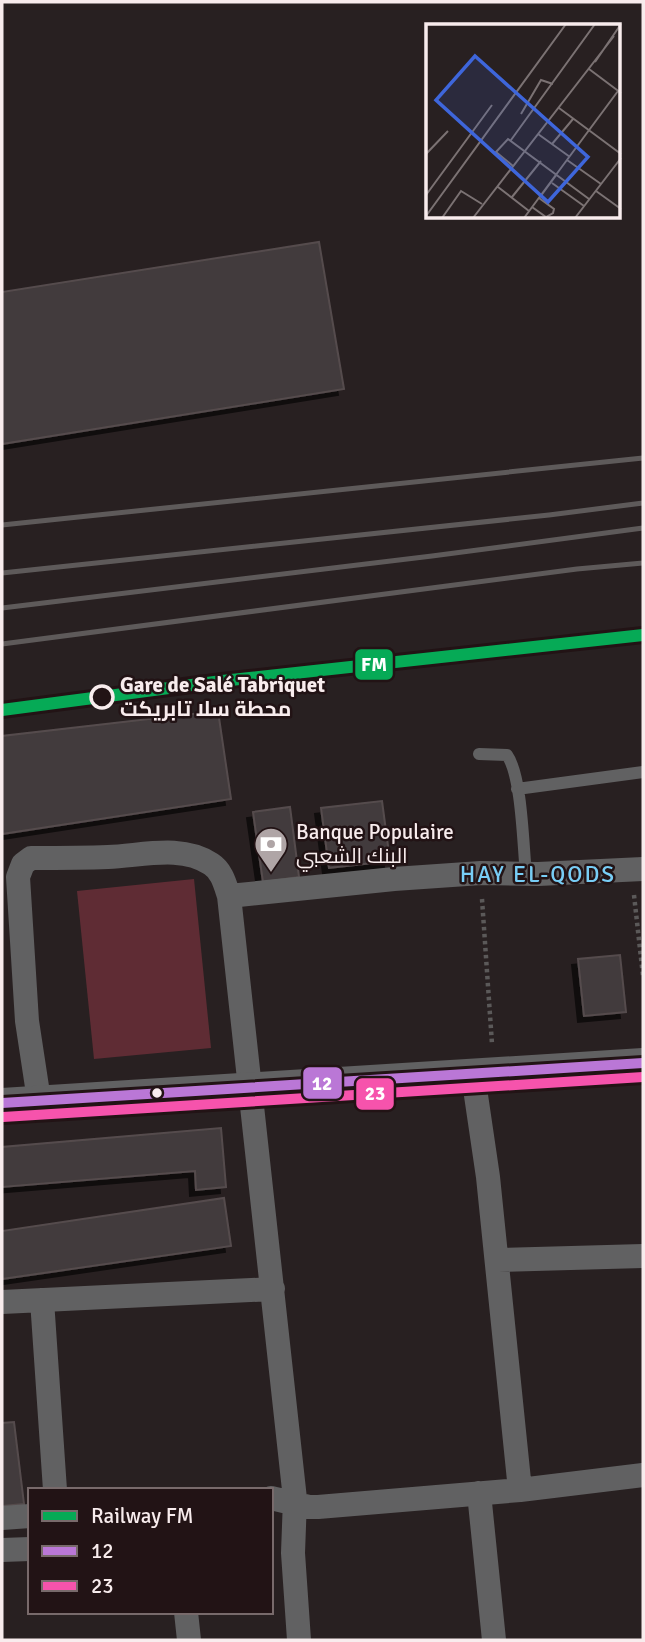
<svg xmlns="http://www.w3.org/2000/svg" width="645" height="1642" font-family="Signika,Cairo,sans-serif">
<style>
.green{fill:#5f2c34}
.building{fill:#423b3c;stroke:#554c4d;stroke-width:2;filter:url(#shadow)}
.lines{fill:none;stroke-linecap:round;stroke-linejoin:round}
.path{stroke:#5b5959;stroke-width:4.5;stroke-dasharray:3.5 3.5;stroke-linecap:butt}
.service{stroke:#616162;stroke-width:12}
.minor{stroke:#616162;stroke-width:24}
.tertiary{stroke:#616162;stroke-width:30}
.rail{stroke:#5e5a5a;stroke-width:5}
.bus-1-casing{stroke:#221315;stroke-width:16}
.bus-2-casing{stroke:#221315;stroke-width:16}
.bus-1{stroke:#ba77d6;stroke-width:10}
.bus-2{stroke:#f653ac;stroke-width:10}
.rail-1-casing{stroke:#221315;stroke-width:18}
.rail-1{stroke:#06aa56;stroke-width:12}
.stop-dot{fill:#221315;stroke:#f8eced;stroke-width:3.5}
.bus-dot{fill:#f8eced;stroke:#221315;stroke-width:2.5}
.labels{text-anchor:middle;stroke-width:5;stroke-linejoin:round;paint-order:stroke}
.stop-label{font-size:21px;font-weight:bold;fill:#f8eced;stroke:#221315;text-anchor:start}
.poi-label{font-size:21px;fill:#f8eced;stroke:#221315;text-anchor:start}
.neighbourhood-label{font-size:23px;letter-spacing:2px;fill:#78cdf5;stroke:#221315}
.inset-road{fill:none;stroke:#7b7273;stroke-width:2}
.view{fill:#3e66db;fill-opacity:0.15;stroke:#3e66db;stroke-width:3.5}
.inset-edge{fill:none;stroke:#f8eced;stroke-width:3.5}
.line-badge{stroke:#221315;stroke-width:2.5}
.badge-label{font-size:19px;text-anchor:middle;font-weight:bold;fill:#fff}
</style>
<defs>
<filter id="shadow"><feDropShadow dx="-6" dy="6" stdDeviation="0" flood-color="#0009"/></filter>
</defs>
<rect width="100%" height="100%" fill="#282021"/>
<path class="green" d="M194,879L211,1048L94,1059L77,891Z"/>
<path class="building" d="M319,242L344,389L2,444V292Z
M218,711L231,799L2,834V736Z
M382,801L390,861L329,868L321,808Z
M290,807L299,877L263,882L253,812Z
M620,955L626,1012L584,1016L578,959Z
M221,1128L226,1187L196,1190L195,1171L2,1187V1147Z
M224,1198L231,1246L2,1279V1231Z
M14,1422L24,1504L2,1506V1423Z"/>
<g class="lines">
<path class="path" d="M634,895L643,976
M482,899L492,1044"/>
<path class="service" d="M479,754L507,755C522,776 523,846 526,874
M517,789L643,772"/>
<path class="minor" d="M229,896L394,879L481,873L538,874L643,869
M473,1075L488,1177L520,1490
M39,1100L27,1021L18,877L23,864L31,858C57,858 83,858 108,857C141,856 181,844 211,864C222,871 225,884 229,896L295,1499L293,1553L299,1640
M498,1260L643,1256
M42,1300L55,1490
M2,1302L273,1289
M479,1493L494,1640
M271,1498L309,1507H318L520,1490L643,1475
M2,1518L30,1516
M2,1550L30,1549
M186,1612L189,1640"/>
<path class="tertiary" d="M2,1103L643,1063"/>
<path class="rail" d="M2,525L643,458
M2,573L549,515L643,503
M2,608L432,556L643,528
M2,644L577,569L643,563"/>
<defs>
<path id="bus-1" d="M2,1103L643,1063"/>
<path id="bus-2" d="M3,1117L643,1077"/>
</defs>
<use href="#bus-1" class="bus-1-casing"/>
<use href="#bus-2" class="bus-2-casing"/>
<use href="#bus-1" class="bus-1"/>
<use href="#bus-2" class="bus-2"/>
<defs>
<path id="rail-1" d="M2,710L222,681L643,635"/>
</defs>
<use href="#rail-1" class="rail-1-casing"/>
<use href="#rail-1" class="rail-1"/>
</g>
<defs>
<symbol id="bank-pin" viewBox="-11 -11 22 30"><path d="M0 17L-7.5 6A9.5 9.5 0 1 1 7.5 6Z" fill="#afa5a6" stroke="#221315"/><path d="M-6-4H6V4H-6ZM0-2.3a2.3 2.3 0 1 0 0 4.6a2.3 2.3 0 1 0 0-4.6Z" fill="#fff"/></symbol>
</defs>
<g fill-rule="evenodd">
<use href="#bank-pin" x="252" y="825" width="38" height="52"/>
</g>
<circle class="stop-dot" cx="102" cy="697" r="11"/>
<circle class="bus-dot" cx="157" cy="1093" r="6"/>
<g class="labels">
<g class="stop-label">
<text x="120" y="692">Gare de Salé Tabriquet<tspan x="120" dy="24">محطة سلا تابريكت</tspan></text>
</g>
<g class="poi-label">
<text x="296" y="839">Banque Populaire<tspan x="296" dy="24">البنك الشعبي</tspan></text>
</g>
<g class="neighbourhood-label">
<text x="538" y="882">HAY EL-QODS</text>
</g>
</g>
<g transform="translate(426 24)">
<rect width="194" height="194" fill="#282021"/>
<path class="inset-road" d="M169,38L195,0M163,45L195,69M133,84L195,130M95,90L115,56L127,60M112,110L144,133M85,116L169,0M126,120L147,95M0,130L22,107M141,136L175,160M87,142L70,128L82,115L163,175M126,159L158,182M72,163L103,187M170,167L195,185M0,171L66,81M86,173L115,137M114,173L131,150M106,183L120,193L127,189L128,185L113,174M0,192L140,0M16,194L35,167L56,180M47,194L188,12M98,194L192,67M149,194L195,134"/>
<path class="view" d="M49,32L162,133L122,178L10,76Z"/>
<rect width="194" height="194" class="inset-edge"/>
</g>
<g class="line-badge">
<rect x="354" y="648" width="40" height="33" rx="7" fill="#06aa56"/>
<rect x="302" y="1066" width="41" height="34" rx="7" fill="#ba77d6"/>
<rect x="355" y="1077" width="40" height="34" rx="7" fill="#f653ac"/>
</g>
<g class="badge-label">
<text x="374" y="671">FM</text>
<text x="322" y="1090">12</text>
<text x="375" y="1100">23</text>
</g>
<rect width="645" height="1642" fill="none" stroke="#f8eced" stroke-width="7"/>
<rect x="28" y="1488" width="245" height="126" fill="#221315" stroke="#786a6b" stroke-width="2"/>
<rect x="42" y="1511" width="35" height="10" fill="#06aa56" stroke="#786a6b" stroke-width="2"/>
<text x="91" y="1523" font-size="21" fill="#f8eced">Railway FM</text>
<rect x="42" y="1546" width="35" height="10" fill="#ba77d6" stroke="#786a6b" stroke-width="2"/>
<text x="91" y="1558" font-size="21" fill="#f8eced">12</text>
<rect x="42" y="1581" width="35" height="10" fill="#f653ac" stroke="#786a6b" stroke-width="2"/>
<text x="91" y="1593" font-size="21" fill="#f8eced">23</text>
</svg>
